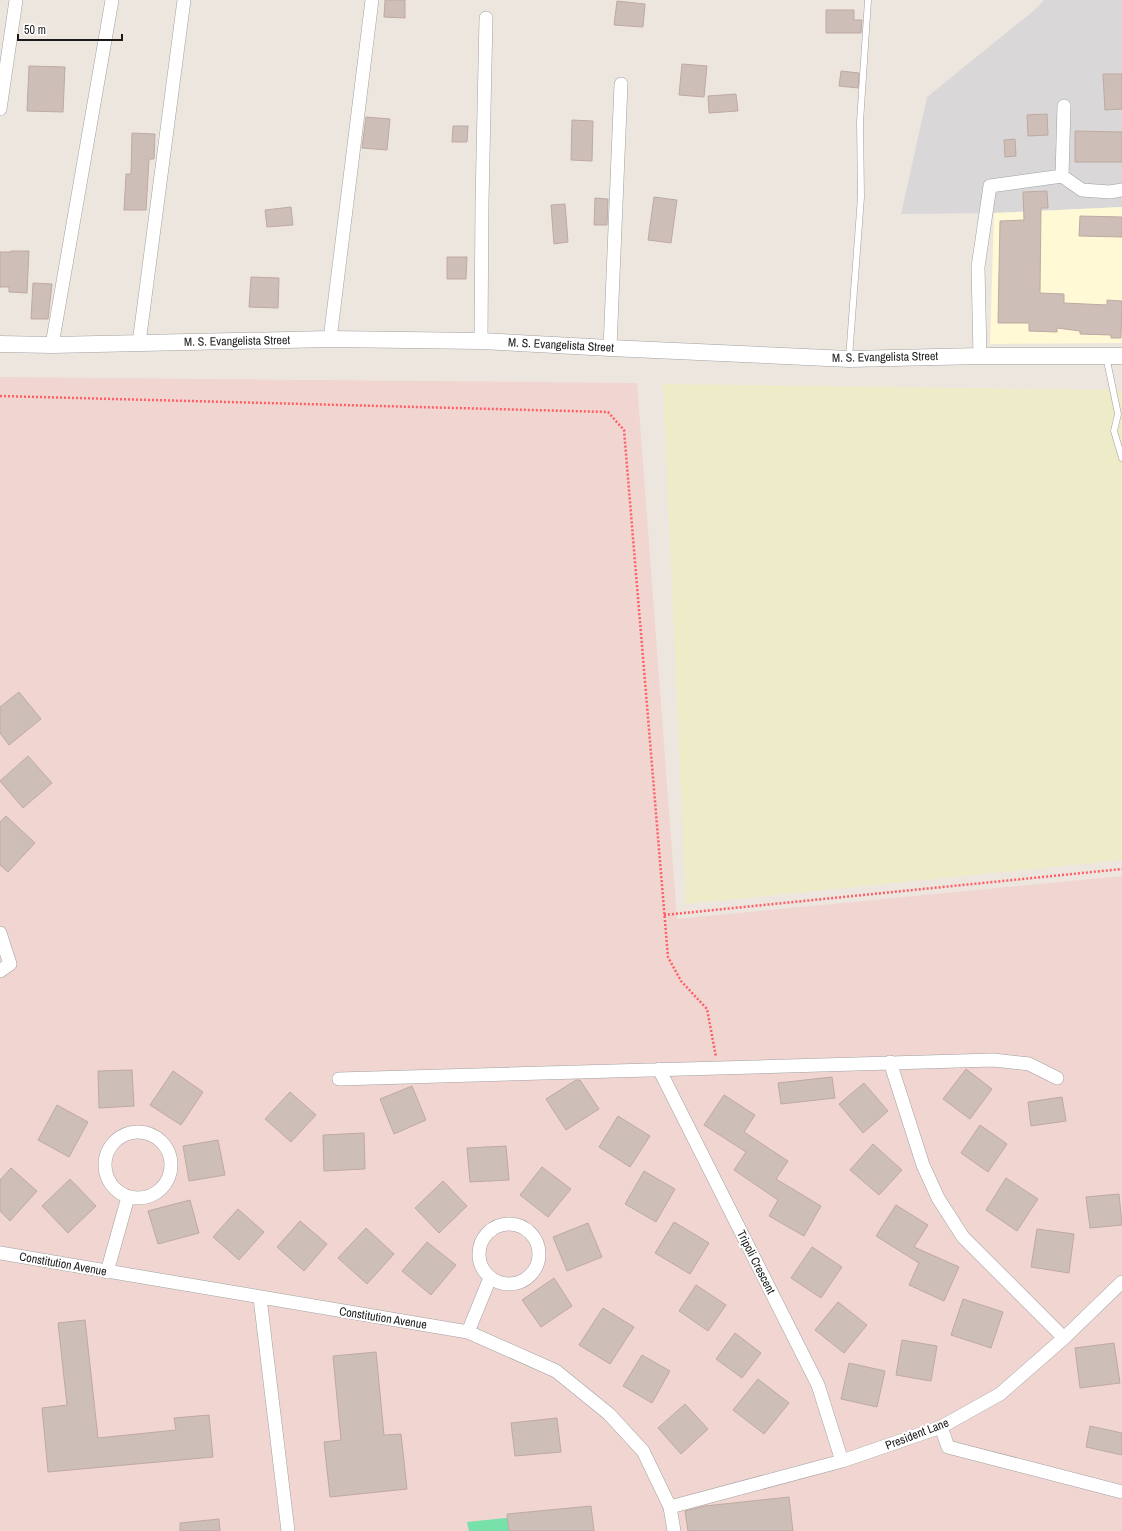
<svg xmlns="http://www.w3.org/2000/svg" width="1122" height="1531" font-family="'Archivo Narrow',sans-serif">
<style>
.residential{fill:#d9d7d7}
.education{fill:#fff9d6}
.military{fill:#f0d5d1}
.farmland{fill:#edebc8}
.pitch{fill:#78e1a9}
.building{fill:#cdbeb8;stroke:#bfaaa1}
.lines{fill:none;stroke-linecap:round;stroke-linejoin:round}
.service-casing{stroke:#a1a1a1;stroke-width:7}
.minor-casing{stroke:#a1a1a1;stroke-width:14}
.tertiary-casing{stroke:#a1a1a1;stroke-width:17}
.path{stroke:#ff5e64;stroke-width:2.5;stroke-dasharray:2 2;stroke-linecap:butt}
.service{stroke:#fff;stroke-width:6}
.minor{stroke:#fff;stroke-width:13}
.tertiary{stroke:#fff;stroke-width:16}
.labels{text-anchor:middle;stroke-width:4;stroke-linejoin:round;paint-order:stroke}
.street-label{font-size:12px;fill:#1a1a1a;stroke:#fff}
</style>
<rect width="100%" height="100%" fill="#ede6df"/>
<path class="residential" d="M1044,0H1122V207L994,213L901,214L927,97L1037,8Z"/>
<path class="education" d="M1122,207V343L990,344L994,213Z"/>
<path class="military" d="M0,377L637,383L677,919L1122,876V1531H0Z"/>
<path class="farmland" d="M663,384L1122,390V860L686,904Z"/>
<path class="pitch" d="M574,1511L578,1531H469L467,1522Z"/>
<path class="building" d="M385,0H405V18L384,17Z
M617,1L645,4L643,27L614,25Z
M826,10H854V20H862L861,33H826Z
M682,64L707,66L704,97L679,95Z
M29,66L65,67L63,112L27,111Z
M841,71L859,73L858,88L839,86Z
M1103,74H1122V109L1105,110Z
M736,94L738,111L709,113L708,96Z
M1047,114L1048,135L1028,136L1027,115Z
M366,117L390,119L387,150L362,148Z
M572,120L593,121L592,161L571,160Z
M453,126H468L467,142H452Z
M1075,131L1122,132V162H1075Z
M132,133L155,134L154,159H149L146,210H124L126,174H131Z
M1015,139L1016,156L1005,157L1004,140Z
M1047,191L1048,208H1041L1040,293L1064,294V303L1107,305V300L1122,301L1121,338H1111V335L1080,334V331L1057,328V332L1029,331V323H998L1000,221L1024,220L1023,192Z
M654,197L677,200L671,243L648,240Z
M595,198L608,199L607,225H594Z
M565,204L568,242L554,244L551,205Z
M291,207L293,225L267,227L265,210Z
M1080,216L1122,217V237L1079,236Z
M11,251H29L27,293L9,292V287H0V252H11Z
M447,257H467L466,279H447Z
M251,277L279,278L278,308L249,307Z
M33,283L52,284L48,319H31Z
M19,692L41,719L9,745L0,733V707Z
M28,756L52,783L23,808L0,781Z
M6,816L35,843L8,872L0,865V822Z
M966,1069L992,1089L970,1119L943,1099Z
M132,1070L134,1106L99,1108L98,1071Z
M173,1071L203,1092L181,1125L150,1105Z
M832,1077L835,1098L781,1104L778,1083Z
M576,1080H580L599,1109L566,1130L546,1099Z
M864,1083L888,1111L863,1133L839,1104Z
M412,1086L426,1120L394,1134L380,1099Z
M290,1092L316,1115L291,1142L265,1119Z
M724,1095L755,1115L744,1132L788,1161L776,1179L821,1206L804,1236L769,1216L778,1200L734,1170L746,1152L704,1125Z
M1062,1097L1066,1121L1031,1126L1028,1102Z
M57,1105L88,1122L69,1157L38,1140Z
M618,1116L650,1136L630,1167L599,1147Z
M980,1125L1007,1144L988,1172L961,1153Z
M364,1133L365,1169L324,1171L323,1135Z
M218,1140L225,1175L189,1181L183,1146Z
M873,1144L902,1170L879,1195L850,1170Z
M506,1146L509,1180L470,1182L467,1148Z
M542,1167L571,1189L548,1217L520,1195Z
M11,1168L37,1191L10,1221L0,1211V1180Z
M644,1171L675,1189L656,1222L625,1204Z
M1006,1178L1038,1199L1017,1231L986,1210Z
M70,1179L96,1206L68,1233L42,1206Z
M443,1181L467,1206L439,1233L415,1208Z
M1119,1194L1122,1225L1090,1228L1086,1197Z
M190,1200L199,1233L158,1244L148,1211Z
M896,1205L928,1225L914,1247L959,1267L944,1301L909,1285L919,1263L876,1236Z
M238,1209L264,1232L239,1260L213,1237Z
M300,1221L327,1244L304,1271L277,1247Z
M674,1222L709,1243L690,1274L655,1253Z
M588,1223L602,1257L567,1271L553,1237Z
M366,1228L394,1254L367,1284L338,1258Z
M1037,1229L1074,1234L1069,1273L1031,1267Z
M427,1242L456,1265L431,1295L402,1271Z
M812,1247L842,1267L821,1298L791,1278Z
M554,1278L572,1306L541,1327L522,1300Z
M696,1285L726,1305L708,1331L679,1311Z
M963,1299L1003,1312L991,1348L951,1335Z
M838,1302L867,1325L844,1353L815,1330Z
M603,1308L634,1327L610,1364L579,1345Z
M85,1320L98,1438L176,1430L174,1418L209,1415L213,1457L48,1472L42,1408L67,1405L58,1323Z
M735,1333L761,1353L742,1378L716,1359Z
M902,1340L937,1346L931,1381L896,1375Z
M1114,1343L1120,1383L1080,1388L1075,1348Z
M376,1352L384,1435L401,1434L407,1489L330,1497L324,1442L341,1440L333,1356Z
M642,1355L670,1371L652,1403L623,1386Z
M849,1363L885,1371L877,1407L841,1399Z
M758,1379L789,1403L764,1434L733,1410Z
M685,1404L708,1429L681,1454L658,1428Z
M557,1418L561,1452L515,1456L511,1423Z
M1090,1426L1122,1433V1455L1086,1447Z
M789,1497L793,1531H688L685,1511L705,1506Z
M591,1506L594,1531H509L507,1514Z
M219,1519L220,1531H180V1523Z"/>
<g class="lines">
<defs>
<path id="service" d="M1106,356L1118,414L1114,431L1122,458
M849,358L861,197L860,122L868,0"/>
<path id="minor" d="M0,109L16,0
M1062,176L1064,106
M330,339L372,0
M481,341L482,202L486,18
M139,343L184,0
M52,345L112,0
M610,348L621,84
M980,356L978,267L990,186L1062,176L1082,190L1110,192L1122,190
M0,933L10,964L0,971
M890,1062L923,1165L938,1198L963,1237L1064,1338
M659,1069L818,1385L842,1461
M339,1079L993,1060L1029,1064L1057,1078
M105 1165a33 33 0 1 1 66 0a33 33 0 1 1-66 0Z
M479 1254a30 30 0 1 1 60 0a30 30 0 1 1-60 0Z
M0,1253L468,1332L556,1371L609,1414L643,1451L670,1507L674,1531
M107,1272L128,1197
M260,1298L288,1531
M468,1332L490,1278
M941,1427L948,1447L1122,1492
M670,1507L842,1461L941,1427L1000,1394L1064,1338L1122,1282"/>
<path id="tertiary" d="M0,344L52,345L330,339L481,341L610,348L849,359L980,356H1122"/>
</defs>
<use href="#service" class="service-casing"/>
<use href="#minor" class="minor-casing"/>
<use href="#tertiary" class="tertiary-casing"/>
<path class="path" d="M0,396L608,412L624,430L668,957L681,981L707,1009L716,1057
M664,915L1122,869"/>
<use href="#service" class="service"/>
<use href="#minor" class="minor"/>
<use href="#tertiary" class="tertiary"/>
</g>
<g class="labels">
<g class="street-label">
<text transform="translate(237 341) rotate(-1)" y="4">M. S. Evangelista Street</text>
<text transform="translate(561 345) rotate(3)" y="4">M. S. Evangelista Street</text>
<text transform="translate(885 357) rotate(-1)" y="4">M. S. Evangelista Street</text>
<text transform="translate(756 1262) rotate(63)" y="4">Tripoli Crescent</text>
<text transform="translate(63 1264) rotate(10)" y="4">Constitution Avenue</text>
<text transform="translate(383 1318) rotate(9)" y="4">Constitution Avenue</text>
<text transform="translate(917 1434) rotate(-21)" y="4">President Lane</text>
</g>
</g>
<path d="M18 34v6h104v-6" fill="none" stroke="#1a1a1a" stroke-width="2"/>
<text x="24" y="34" font-size="12" fill="#1a1a1a" stroke="#ffffff" stroke-width="3" paint-order="stroke">50 m</text>
</svg>
